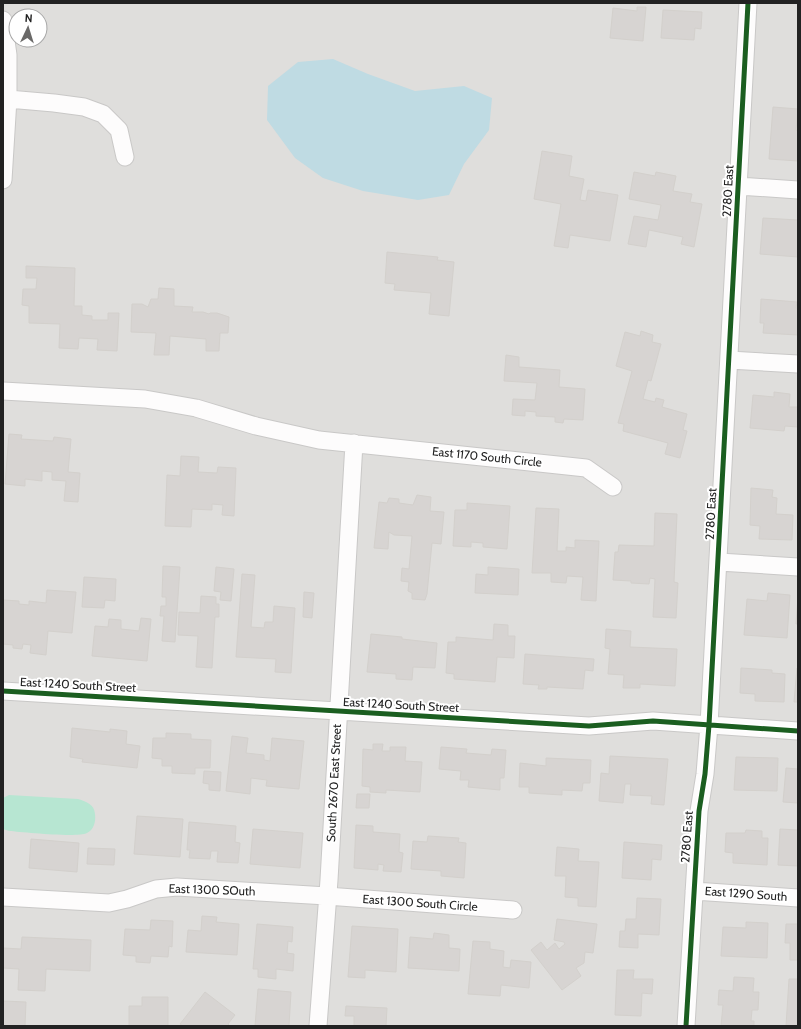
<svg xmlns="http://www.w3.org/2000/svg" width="801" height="1029" font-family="Cabin,sans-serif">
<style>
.residential{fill:#dfdedc;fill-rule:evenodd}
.pitch{fill:#b7e6d2}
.water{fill:#bfdbe3}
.building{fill:#d7d4d2;stroke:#d3d0cc}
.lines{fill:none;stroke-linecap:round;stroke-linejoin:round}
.minor-casing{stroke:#c9c8c7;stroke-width:19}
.minor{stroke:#fdfcfc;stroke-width:17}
.cycleway-casing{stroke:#fff;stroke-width:8}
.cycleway{stroke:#1b5e20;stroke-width:5}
.labels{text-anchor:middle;stroke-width:4;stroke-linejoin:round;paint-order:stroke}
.street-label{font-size:12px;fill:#222;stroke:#fff}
</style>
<rect width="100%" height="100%" fill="#f0eeeb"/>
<path class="residential" d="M3,3H798V1026H3ZM16,16H40V40H16Z"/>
<path class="pitch" d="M9,795L78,799C87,802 94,804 95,814C96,821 94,830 87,833C77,838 23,832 9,831L3,829V798Z"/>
<path class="water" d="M333,59L368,74L415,91L464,86L492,98L489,130L464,164L449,195L418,200L363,191L323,178L295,158L267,120L268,86L298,62Z"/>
<path class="building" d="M637,7H646L643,41L610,38L613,8L637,11Z
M663,10L702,12L701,29L695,28L694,40L661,38Z
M773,107L798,109L796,130L798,131V161L769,159Z
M542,151L572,156L569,176L584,179L580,200L586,201L588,190L618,195L610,241L570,235L568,248L554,246L561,204L534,199Z
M634,172L655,176L656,172L676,176L673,191L692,194L690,202L702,204L694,247L681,244L683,237L649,230L646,247L628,244L634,216L658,220L661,205L629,199Z
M763,218L798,220V257L760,254Z
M387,252L438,257L437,260L454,262L449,316L429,314L431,293L394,290L395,284L385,283Z
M26,266L75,268L74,306H82V315L92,316V320H108V313H119L117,351L97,350L98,339L79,338L78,349L59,348L60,324L29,323V306L22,305L23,289H36L37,278H26Z
M159,288L174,289V306L193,307L192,312H203L209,314L210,313H217L229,317L228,333H220L219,351H206V339L170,336L169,355H154L156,333L131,332L132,304H142L148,307L151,299H158Z
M761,299L797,302L796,308H798V335L763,333L764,323H760Z
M641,331L653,335L652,342L661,344L651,381L648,380L643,399L655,402L656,398L664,400L662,407L687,414L683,430L687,431L680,458L665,454L668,443L623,431L624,424L618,423L632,371L616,366L625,332L640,336Z
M506,355L519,357V367L560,370L559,387L585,389L583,420L564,419L563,423L555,422V417L536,416V412L525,411V416L512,415L513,399L535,400L537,383L504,381Z
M774,392L790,394L789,407H798V427L785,426L784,431L750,428L753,395L774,397Z
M9,434L22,435L21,439L53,441L54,437L71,439L68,472L80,473L78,502L64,501L66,481L52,480V472L42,471V481L25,479V486L5,484Z
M181,456L199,457L198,472L217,473L218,467L236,468L234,516L222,515L223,505L212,504V510L192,509L191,527L165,526L167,475L180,476Z
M751,488L773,490L772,497L777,498L776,514L793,515L792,540L759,539L760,526L750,525Z
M417,495L431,497L430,511L444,512L441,544L432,543L427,594L425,600L412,599V593L408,591L409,582L401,581L402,568L409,569L412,536L394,535L389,532L388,549L374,548L379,502L387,503L389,498L399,499V503L413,505Z
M467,503L510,506L507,549L483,547V543L471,542V547L453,546L455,510H467Z
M536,508L559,509L557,551H566V547L575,548V540L599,541L596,601L581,600L583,577L567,576L566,583L551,582V573H532Z
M655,513L677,514L674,582L678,583L676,618L653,617L655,579L650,578L649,584L631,583V581L613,580L615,552H618L619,545L654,546Z
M163,566L180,567L175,642L162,641L164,616H160L161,606H166V597H162Z
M216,567L234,569L231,601L220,600L221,592L214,591Z
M488,567L519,569L518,595L475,593L476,574L488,575Z
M242,574L255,575L251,627L264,628L265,622H273L274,606L295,608L291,673L275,672L276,659L236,657Z
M84,577L116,579L115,601L105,600L104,608L82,607Z
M47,590L76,592L72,633L48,631L46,655L30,653L31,645L23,644L22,649L13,648V645L3,644L4,600L19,601V604L29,605V601L46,603Z
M304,592L314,593L312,618L303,617Z
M768,593L790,595L787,638L744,635L747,599L767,601Z
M201,596L216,597V604H219V617H215L212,668L196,667L198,636L178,635L179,612L200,613Z
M798,596V624H796Z
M141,618L151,619L147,661L92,656L95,626L108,627L109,619L121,620V629L139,631Z
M494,624L508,625V636H515L514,658L497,657L495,682L454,679V674L446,673L448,642H456V637L493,640Z
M606,629L631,631L630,647L677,649L675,686L640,684V688H623L624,675L608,674L610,649L605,648Z
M371,634L402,637V639L437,643L435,668L413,667L412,680L396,679V674L367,672Z
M525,654L594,659L593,671L585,670L583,689L547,687V689H538L539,685L523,684Z
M741,668L772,670V673L785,674L784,702L755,701V694L740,693Z
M797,668H798V702H794Z
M72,728L110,732V729L127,731L126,744L140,746L137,768L82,762L83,759L70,757Z
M166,733L191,734V739L211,740L210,768H195V774L172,773V766H162V759L152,758L153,738H166Z
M232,736L248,738L246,753L264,755V760L270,761L272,738L304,741L299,789L266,786L267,780L251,778L250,794L226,791Z
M373,744H383L382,751H390V747H406L405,761L422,762L420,792L386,790V793L370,792V787L362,786L363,749L373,750Z
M441,747L467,749L466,753L491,755L492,749L506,750L504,778H500V790L468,787L469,780H460L461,771L439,769Z
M610,756L668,759L664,805L651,804L652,796L630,795L631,784H625L623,803L599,801L601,773L609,774Z
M736,757L778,758L777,791L734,790Z
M546,758L591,760L590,783H583L582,791L562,790V795L529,793V787H519L520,763L546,766Z
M786,768L798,769V803L783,802Z
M204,771L221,772L220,791L209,790V784L203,783Z
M357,794H370L369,808H356Z
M137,816L183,819L180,857L134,854Z
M189,822L236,826L235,842L240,843L238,863L217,862L218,851H211L210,859L189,858L190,850H187Z
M356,825L373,826V832L400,834L399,852L403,853L401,872L383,871L384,865L378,864V870L354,868Z
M253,829L303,833L300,868L250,864Z
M780,829L798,830V866L778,865Z
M746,830L762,831V838H768L767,865L733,863V853L725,852L726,833H745Z
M428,836L459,838L458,842L466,843L464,878L441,876V871L411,869L413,841L427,842Z
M31,839L79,843L77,872L29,868Z
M624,842L662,845L661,860L652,859L651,880L622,878Z
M557,847L579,849L578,861L599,862L596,907L578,906V898L565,897L566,876H555Z
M88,848L115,849L114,865L87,864Z
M637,898L661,899L659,935L638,934V948L619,947L620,931H625L626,919H636Z
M202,916L217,917L216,922L239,924L237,955L186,952L188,930L201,931Z
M557,919L597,924L593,953L585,952L584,963L576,968L581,976L562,990L531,950L541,942L547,950L555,943L559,949L565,944L564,942L554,940Z
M151,920L173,921L172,947L169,946L168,957L151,956L150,963L136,962V956L123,955L125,929L150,930Z
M746,922L768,923L767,958L721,956L723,927L746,928Z
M257,924L293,927L292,942L288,941L287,953L294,954L293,971L276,969V979L258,977V969H253Z
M786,924H798V960H790V943H785Z
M352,926L398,929L396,972L365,970V978L348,977Z
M434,933L449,935V948L460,949L459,971L408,968L410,937L433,939Z
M22,937L91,940L90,971L46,969L45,991L18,990L19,969L3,968V948L21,949Z
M473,941L490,942V949L504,951L503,967L510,968L511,960L531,962L529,988L501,985L500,996L468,994Z
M617,970H634L633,979H653L652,994L642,993L641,1016L615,1015Z
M734,977L754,978L753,992H759L758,1010H752L751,1021H754V1026H721L723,1005H718L719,990L733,991Z
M789,979H798V1026H786Z
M258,989L291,992L289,1026H255Z
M205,992L235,1015L228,1024L230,1026H183L180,1024Z
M142,997H168V1026H129V1006H142Z
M3,1001L26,1002L25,1026H3Z
M346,1006L387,1008L386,1026H354V1016H345Z"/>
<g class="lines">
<defs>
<path id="minor" d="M3,20L8,55V99L3,180
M8,99L54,103L84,107L103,114L119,130L125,157
M738,186L798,190
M729,360L798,364
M3,391L145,399L196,408L256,426L319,440L586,468L613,487
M719,562L798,567
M3,691L589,726L653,721L798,731
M694,891L798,898
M3,897L109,903L127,899L156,889L177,887L327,896L513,910
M318,1026L329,880L354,443
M686,1026L699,811L705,774L709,725L748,3"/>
</defs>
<use href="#minor" class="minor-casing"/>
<use href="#minor" class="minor"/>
<defs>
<path id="cycleway" d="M3,691L589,726L653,721L798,731
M686,1026L699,811L705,774L709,725L748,3"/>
</defs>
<use href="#cycleway" class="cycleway-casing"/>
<use href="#cycleway" class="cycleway"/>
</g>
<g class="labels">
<g class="street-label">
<text transform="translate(728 191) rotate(-87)" y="4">2780 East</text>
<text transform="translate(487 457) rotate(6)" y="4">East 1170 South Circle</text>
<text transform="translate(711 514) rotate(-87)" y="4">2780 East</text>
<text transform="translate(78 685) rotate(3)" y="4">East 1240 South Street</text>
<text transform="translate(401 705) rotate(3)" y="4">East 1240 South Street</text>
<text transform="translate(334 783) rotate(-87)" y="4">South 2670 East Street</text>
<text transform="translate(687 837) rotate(-86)" y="4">2780 East</text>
<text transform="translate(212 890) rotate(2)" y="4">East 1300 SOuth</text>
<text transform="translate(746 894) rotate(4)" y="4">East 1290 South</text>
<text transform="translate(420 903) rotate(4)" y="4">East 1300 South Circle</text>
</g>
</g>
<rect width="801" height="1029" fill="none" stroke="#222222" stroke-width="8"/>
<g transform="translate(28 28) rotate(4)"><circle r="19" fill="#ffffff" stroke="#a7a7a7"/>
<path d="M0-3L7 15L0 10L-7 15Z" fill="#6a6968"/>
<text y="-6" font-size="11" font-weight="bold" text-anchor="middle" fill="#222222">N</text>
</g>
</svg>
